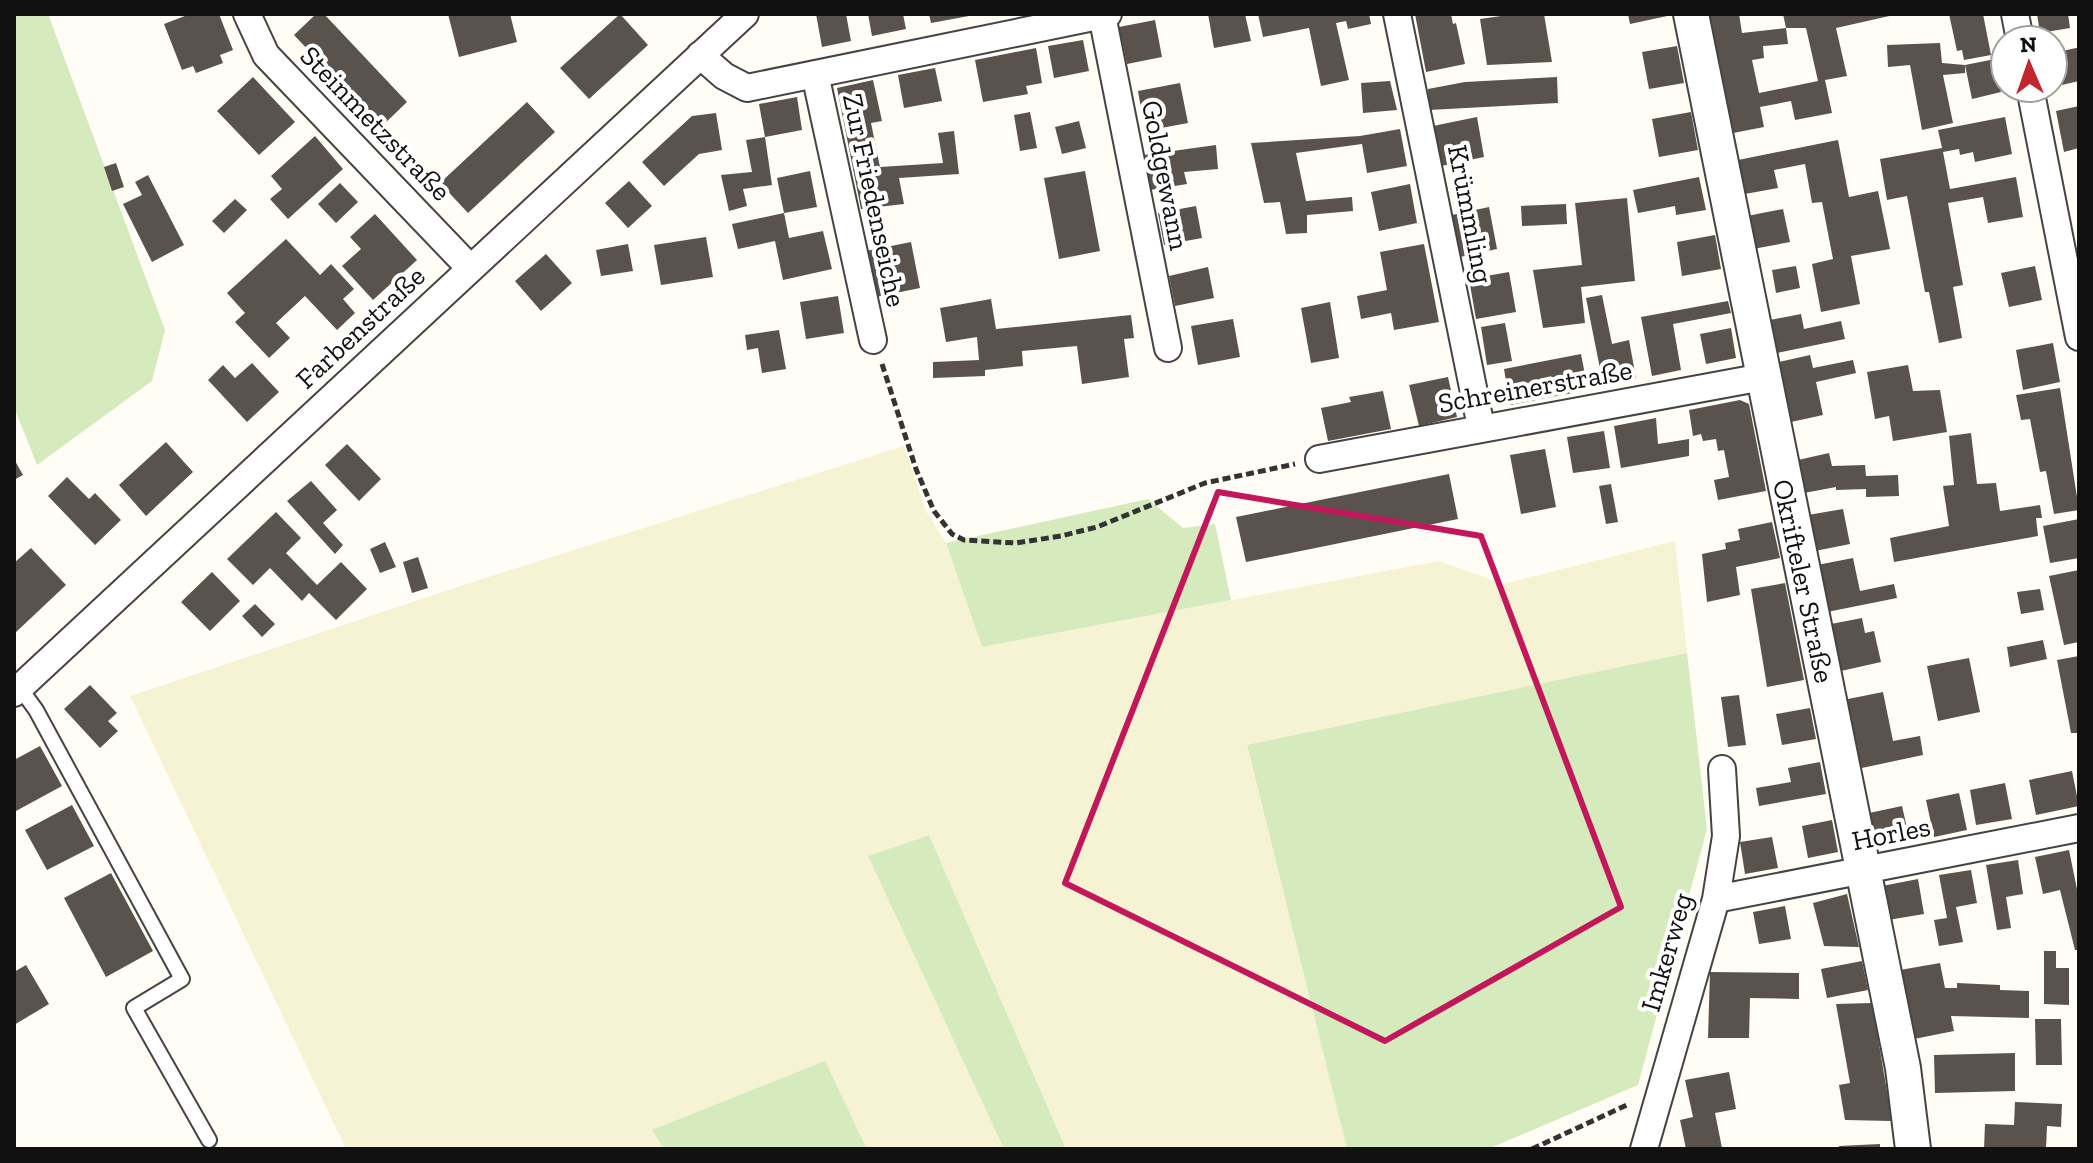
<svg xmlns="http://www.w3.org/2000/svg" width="2093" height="1163" font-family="'Zilla Slab',serif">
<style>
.farmland{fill:#f6f3d4}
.green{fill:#d5ebbd}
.building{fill:#5a524d}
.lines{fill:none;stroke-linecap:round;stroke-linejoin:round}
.service-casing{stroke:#444;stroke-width:18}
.minor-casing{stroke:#444;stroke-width:30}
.tertiary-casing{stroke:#444;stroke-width:38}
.path{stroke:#333;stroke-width:5;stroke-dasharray:8 4;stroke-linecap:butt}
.service{stroke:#fff;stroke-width:14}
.minor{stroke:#fff;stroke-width:26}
.tertiary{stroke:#fff;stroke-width:34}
.marked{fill:none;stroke:#c2185b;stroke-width:6;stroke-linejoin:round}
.labels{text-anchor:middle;stroke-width:8;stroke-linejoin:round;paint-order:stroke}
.street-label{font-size:28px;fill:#111;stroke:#fff}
</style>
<rect width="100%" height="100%" fill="#fffdf5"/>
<path class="farmland" d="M904,446L926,511L946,543L982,647L1439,561L1503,584L1675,541L1687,653L1247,746L1347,1149H1066L929,835L868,856L1004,1149H867L824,1062L653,1131L664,1149H346L130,696L463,585Z"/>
<path class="green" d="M14,14H48L165,330L152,381L37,465L14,407Z
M1148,499L1183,528L1215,524L1231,600L982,647L946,543Z
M1687,653L1707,829L1638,1085L1488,1149H1347L1247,745Z
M929,835L1066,1149H1004L868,856Z
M825,1061L867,1149H664L652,1130Z"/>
<path class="building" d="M190,14H219L233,50L220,55L223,63L196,73L193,66L182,70L164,24Z
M316,14H324L407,102L381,127L294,35Z
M448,14H510L517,42L459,57Z
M620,14L648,45L589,99L560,68Z
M816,14H846L851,41L822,47Z
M868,14H903L906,29L872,36Z
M929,14H969V16L931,23Z
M1208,14H1245L1251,41L1214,48Z
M1258,14H1369L1371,24L1348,29L1346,21L1336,23L1349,80L1321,86L1309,28L1263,37Z
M1415,14H1451L1453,24L1456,23L1465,64L1426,72Z
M1515,14H1544L1552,62L1487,65L1480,19Z
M1628,14H1671L1672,15L1630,24Z
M1704,14H1739L1742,33L1786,28L1788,44L1763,46L1764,58L1752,60L1759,93L1818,81L1806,28H1786L1783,14L1894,15L1836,28L1847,76L1825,80L1832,113L1795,120L1791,101L1760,107L1764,127L1728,134Z
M1949,14H1983L1991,55L1964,60L1962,50L1957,51Z
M2037,14H2068L2070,28L2040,33Z
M1155,20L1162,57L1127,64L1119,27Z
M1083,40L1089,71L1054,78L1048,46Z
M1940,43L1942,63L1965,65L1995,59L2001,92L1972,99L1965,65V73L1943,75L1953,123L1922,130L1910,65L1888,67L1887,45Z
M1677,46L1684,83L1649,89L1642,52Z
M1036,48L1042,83L1026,86L1028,94L983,102L975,60Z
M2076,48H2079V81L2053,87V53Z
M935,68L942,101L904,108L898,75Z
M253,77L295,122L259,155L217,111Z
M1557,77L1558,103L1429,110L1428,89L1465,82Z
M873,80L882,121L871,123L880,167L943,163L938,133L954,131L959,174L899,178L904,204L861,209L837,88Z
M1390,81L1397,110L1363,113L1361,83Z
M1180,83L1188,123L1145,131L1138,91Z
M797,97L802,130L765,137L759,104Z
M527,102L555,132L468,213L440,183Z
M2079,106V148L2064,152L2056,111Z
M1030,112L1037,148L1020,151L1014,115Z
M1691,112L1698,150L1659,157L1652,119Z
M716,113L722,150L699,154L664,186L642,162L692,116Z
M1477,117L1484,157L1441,166L1433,126Z
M2005,117L2012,154L1975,162L1973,152L1960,155L1959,149L1943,152L1950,189L2016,177L2023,217L1988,223L1983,197L1948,203L1963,285L1953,287L1962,338L1939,343L1929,292H1925L1907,196L1887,200L1880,159L1942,148L1938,130Z
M1079,121L1086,148L1062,154L1055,127Z
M1400,129L1407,166L1367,173L1362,144L1296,153L1306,201L1352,197L1353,211L1307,215V233L1286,234L1280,202L1264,203L1251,143L1360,136Z
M315,136L343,169L288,219L270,199L282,189L271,176Z
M765,137L772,185L743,189L747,206L729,211L721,175L752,172L746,140Z
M1838,140L1849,197L1878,191L1890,249L1851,256L1860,304L1821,312L1812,264L1833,259L1822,202L1812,203L1805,164L1774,170L1778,188L1745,194L1738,160Z
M1216,145L1218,169L1184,172L1187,184L1150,190L1144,155Z
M116,163L124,187L112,191L104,167Z
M810,171L817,207L784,213L777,178Z
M1085,171L1100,251L1059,259L1044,178Z
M148,175L184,245L152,262L123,204L142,195L135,182Z
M1699,177L1706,210L1676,215L1675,206L1638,213L1633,190Z
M629,181L652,206L628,228L605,203Z
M340,183L358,202L336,223L318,204Z
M1410,184L1417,223L1379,231L1371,192Z
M1627,198L1635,281L1581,287L1585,323L1543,328L1533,270L1582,265L1575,203Z
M235,199L247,210L224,233L212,221Z
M1566,204L1567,224L1522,226L1521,206Z
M1196,206L1202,238L1164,245L1158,213Z
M1489,207L1497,249L1460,257L1452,215Z
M1783,209L1790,242L1753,249L1747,216Z
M784,213L789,238L823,231L832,269L783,280L775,241L738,249L732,224Z
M375,214L417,260L373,300L342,266L361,249L350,237Z
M1715,235L1721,269L1682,276L1677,242Z
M706,237L713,277L661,285L654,245Z
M286,239L320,275L331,264L354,289L343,299L355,313L337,330L305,296L276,323L290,338L269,358L235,322L245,313L227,293Z
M911,242L920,288L876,297L866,251Z
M628,244L633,271L601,276L596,250Z
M1424,244L1439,322L1394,330L1391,313L1361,319L1357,296L1387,290L1380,252Z
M546,254L572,283L541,311L515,281Z
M1796,266L1800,288L1776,293L1772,270Z
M2035,266L2042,300L2009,307L2001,273Z
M1208,267L1214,298L1175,306L1169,276Z
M1509,272L1516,312L1476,319L1469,279Z
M1602,295L1612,344L1629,340L1636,378L1603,384L1586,298Z
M838,296L844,333L806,339L800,302Z
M991,299L996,329L1131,315L1134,338L1124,339L1129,377L1082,384L1077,346L1022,351L1023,366L985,370V376L933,378V362L979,360L977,337L946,342L940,308Z
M1728,301L1731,313L1673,324L1681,370L1652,376L1641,317Z
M1330,302L1339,358L1311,363L1301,308Z
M1801,314L1804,329L1841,321L1845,339L1777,353L1770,320Z
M1233,319L1240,357L1198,365L1191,326Z
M1505,323L1512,361L1487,365L1481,327Z
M1731,328L1736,358L1706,364L1700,334Z
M779,330L786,369L762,373L758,348L747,350L745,335Z
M2053,343L2060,382L2023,390L2016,350Z
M1581,354L1588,390L1510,405L1504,369Z
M1810,355L1813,368L1853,360L1856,373L1816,382L1823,415L1791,422L1779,362Z
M252,363L279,392L247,422L208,380L223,365L235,378Z
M1908,365L1913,391L1940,390L1947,432L1893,441L1889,416L1875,419L1867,372Z
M1448,377L1457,417L1419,426L1409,385Z
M2060,388L2079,510L2054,514L2046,471L2040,472L2030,419L2021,420L2016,395Z
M1383,391L1391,429L1328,441L1321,408L1351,402L1349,397Z
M1740,400L1749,404L1766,491L1718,500L1714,480L1729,477L1724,450L1718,451L1716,439L1703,441L1701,434L1693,436L1689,410Z
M1656,418L1658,444L1689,439V456L1621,468L1614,426Z
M1604,431L1610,468L1573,473L1567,437Z
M1971,433L1977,484L1996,483L2000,511L2040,505L2042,518H2036L2038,536L1894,562L1890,538L1949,526L1943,486L1954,485L1949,436Z
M166,442L193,472L146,516L119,485Z
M347,444L381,479L359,501L325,465Z
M1545,449L1556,507L1521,514L1510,455Z
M1829,453L1832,466L1865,465L1866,476L1898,475L1899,496L1866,497V489L1836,490V487L1804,493L1798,460Z
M14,459L23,475L14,480Z
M1449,474L1458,519L1246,562L1236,517Z
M67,477L89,499L95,493L121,520L95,545L48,496Z
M311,481L337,510L323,523L343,545L335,554L287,501Z
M1611,484L1618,522L1606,524L1599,486Z
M1843,509L1850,544L1815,551L1808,515Z
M276,512L301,538L286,553L317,585L341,562L367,589L336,620L309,593L302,601L270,568L253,585L227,559Z
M2079,519V558L2050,563L2043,526Z
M1772,522L1780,558L1736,567L1740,595L1707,602L1702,554L1726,549L1725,543L1740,540L1738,529Z
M385,542L396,567L380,573L370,549Z
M31,548L66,585L14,634V563Z
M418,557L428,588L412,593L403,562Z
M1853,558L1860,591L1894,584L1897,598L1827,612L1817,565Z
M2079,570V642L2064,645L2049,576Z
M212,572L240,601L210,631L181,602Z
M1785,583L1804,680L1767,687L1751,589Z
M2040,589L2044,610L2021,614L2017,592Z
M255,604L275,624L262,637L242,616Z
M1862,618L1865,633L1874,631L1881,662L1841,671L1831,624Z
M2043,640L2047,659L2010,667L2007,647Z
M2079,656V733H2071L2057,660Z
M1969,658L1980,712L1938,721L1927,666Z
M90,685L117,713L108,721L118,731L100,748L64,709Z
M1883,692L1893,741L1920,736L1923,755L1857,769L1843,700Z
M1739,695L1746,745L1728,747L1721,697Z
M1810,708L1816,739L1782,745L1776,714Z
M40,746L62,786L16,811L14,760Z
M1820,762L1826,794L1759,806L1756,788L1791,782L1788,768Z
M2072,771L2079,806L2036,815L2029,780Z
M2005,783L2012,819L1976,825L1970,790Z
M1959,793L1967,830L1934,837L1926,800Z
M72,805L94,846L47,870L25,830Z
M1902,806L1910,841L1876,848L1869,813Z
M1832,820L1838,852L1808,858L1802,826Z
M1772,837L1778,868L1745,874L1740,842Z
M2069,850L2079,899V950H2075L2060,890L2043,894L2035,857Z
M2018,860L2023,894L2006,897L2011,928L1997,930L1986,865Z
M1971,870L1977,903L1956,907L1963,942L1939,946L1934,920L1947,918L1939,875Z
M111,873L153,951L106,977L64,898Z
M1918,879L1924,914L1888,920L1882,886Z
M1847,894L1859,947L1824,946L1813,903Z
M1785,906L1791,939L1759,944L1753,912Z
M2044,951H2056V968H2069V1005L2044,1004Z
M1862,961L1868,990L1827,998L1821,969Z
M1940,963L1945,988H1957V983L2000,985V990L2029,991V1018L1951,1016L1954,1031L1914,1039L1900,970Z
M26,965L49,1004L14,1025V972Z
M1710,972L1799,973V999L1750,998L1749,1038H1708Z
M1872,1003L1892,1121L1845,1120L1839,1085L1850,1083L1836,1004Z
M2035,1019H2061L2062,1065H2036Z
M2015,1053V1091L1935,1093L1934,1055Z
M1729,1072L1736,1109L1715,1113L1722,1148L1686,1149L1680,1120L1693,1117L1685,1080Z
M2015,1102L2062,1104L2061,1127L2047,1126L2046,1149H1984L1985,1124L2014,1125Z
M1880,1144V1149H1839V1146Z"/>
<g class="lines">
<defs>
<path id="service" d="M20,688L36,710L182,979L134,1008L209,1140"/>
<path id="minor" d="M247,14L266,55L470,268
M1397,14L1481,427
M2015,14L2020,40
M1102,15L1168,348
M700,55L724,76L747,88L1108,14
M815,74L873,340
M2030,88L2079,337
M1319,459L1763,377
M14,693L745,14
M1716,899L2079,828
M1644,1149L1716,899L1726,836L1722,769"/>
<path id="tertiary" d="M1691,14L1903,1068L1913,1149"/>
</defs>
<use href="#service" class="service-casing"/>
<use href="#minor" class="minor-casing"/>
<use href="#tertiary" class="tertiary-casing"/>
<path class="path" d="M882,364L916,469L934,511L952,534L964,540L1016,543L1061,536L1097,527L1205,483L1295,464
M1532,1149L1629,1104"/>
<use href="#service" class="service"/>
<use href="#minor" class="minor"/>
<use href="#tertiary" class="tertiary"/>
</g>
<path class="marked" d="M1218,492L1481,536L1621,907L1385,1041L1065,883Z"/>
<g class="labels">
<g class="street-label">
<text transform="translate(376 123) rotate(46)" y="10">Steinmetzstraße</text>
<text transform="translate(1166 175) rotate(79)" y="10">Goldgewann</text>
<text transform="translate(875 200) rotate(78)" y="10">Zur Friedenseiche</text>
<text transform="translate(1471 214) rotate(79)" y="10">Krümmling</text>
<text transform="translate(360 327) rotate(-43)" y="10">Farbenstraße</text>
<text transform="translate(1535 386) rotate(-10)" y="10">Schreinerstraße</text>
<text transform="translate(1804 581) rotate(78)" y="10">Okrifteler Straße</text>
<text transform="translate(1891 833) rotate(-11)" y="10">Horles</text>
<text transform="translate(1666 952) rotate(-74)" y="10">Imkerweg</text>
</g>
</g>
<rect width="2093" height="1163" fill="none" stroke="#111111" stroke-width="32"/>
<g transform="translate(2029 64) rotate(358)"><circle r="38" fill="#ffffff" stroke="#a0a0a0" stroke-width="2"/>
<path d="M0-6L14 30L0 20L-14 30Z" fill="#c4262e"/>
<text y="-12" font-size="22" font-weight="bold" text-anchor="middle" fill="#111111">N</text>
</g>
</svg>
